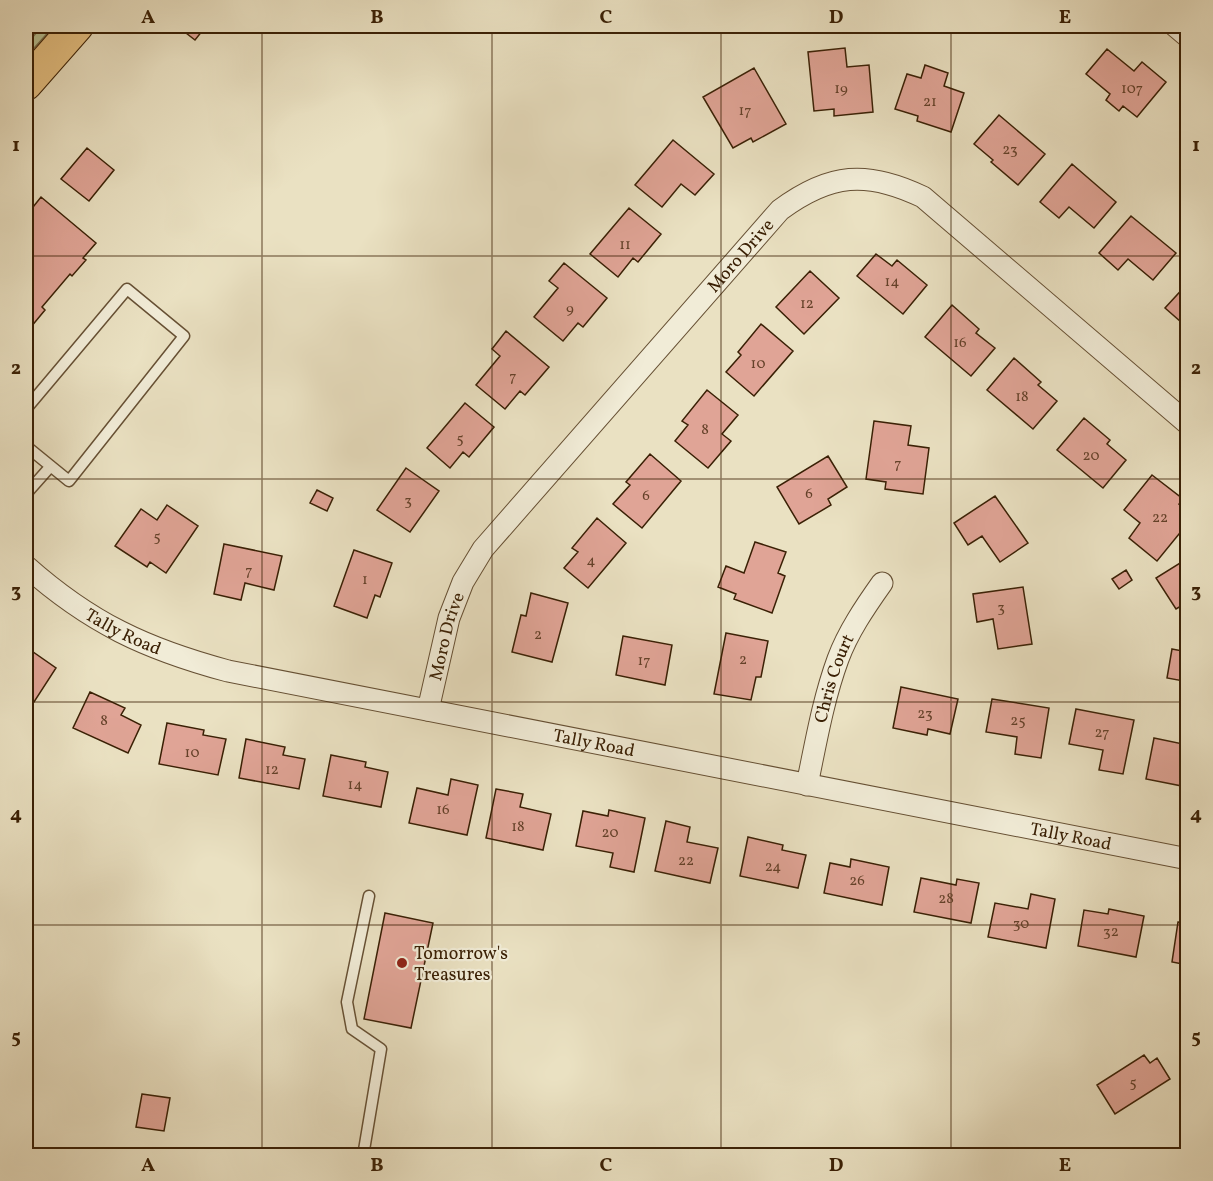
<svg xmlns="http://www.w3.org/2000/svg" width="1213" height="1181" font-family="Vollkorn,serif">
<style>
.green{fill:#b7c293;stroke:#78714c;stroke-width:1.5}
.building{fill:#e0a496;stroke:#3a2005;stroke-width:1.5}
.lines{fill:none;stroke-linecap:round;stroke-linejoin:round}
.service-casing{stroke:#665034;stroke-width:13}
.minor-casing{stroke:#665034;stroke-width:23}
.primary-casing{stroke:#3a2005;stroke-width:34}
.service{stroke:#f1ecd7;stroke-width:10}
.minor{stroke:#f1ecd7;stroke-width:21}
.primary{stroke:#e5c081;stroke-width:32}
.grid{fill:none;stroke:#3a2005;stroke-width:1.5;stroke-opacity:0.55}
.poi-dot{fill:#8f2418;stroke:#f1ecd7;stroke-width:2}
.labels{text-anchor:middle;stroke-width:4.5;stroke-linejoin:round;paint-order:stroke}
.number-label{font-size:15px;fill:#644129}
.street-label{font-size:18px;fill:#3a2005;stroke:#f1ecd7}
.poi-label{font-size:18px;fill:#3a2005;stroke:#f1ecd7;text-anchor:start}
.neatline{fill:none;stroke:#3a2005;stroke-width:2}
.grid-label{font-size:20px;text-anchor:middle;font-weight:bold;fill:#3a2005}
</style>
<rect width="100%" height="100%" fill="#eae1c2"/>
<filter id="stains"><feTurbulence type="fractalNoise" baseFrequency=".00333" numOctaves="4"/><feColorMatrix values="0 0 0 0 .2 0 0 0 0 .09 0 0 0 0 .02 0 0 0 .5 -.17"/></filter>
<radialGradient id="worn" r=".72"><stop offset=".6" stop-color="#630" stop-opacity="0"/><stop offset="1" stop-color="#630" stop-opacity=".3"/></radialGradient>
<path class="green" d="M42,26H54L26,57V45Z"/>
<path class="building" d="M177,26H197L203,30L195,40Z
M845,48L847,67L869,65L873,112L834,116V109L814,111L808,52Z
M1107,49L1134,71L1142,62L1166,82L1137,117L1123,106L1119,111L1106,100L1110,94L1086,74Z
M925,65L948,73L944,86L964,93L951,132L917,121L918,116L895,109L907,74L921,78Z
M754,68L786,124L753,142L751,138L733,148L703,97Z
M999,115L1045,154L1018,185L991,162L993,160L974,144Z
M673,140L714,174L695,195L681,184L662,207L635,185Z
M87,148L114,170L89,201L61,179Z
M1072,164L1116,202L1094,228L1069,207L1059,218L1040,202Z
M41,197L96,243L83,258L86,260L72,276L70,274L42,307L45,310L26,333V211L29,212Z
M629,208L661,234L638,262L633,258L618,277L590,254Z
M1131,216L1176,253L1153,280L1128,259L1118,270L1099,253Z
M876,254L892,266L897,260L927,285L903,314L857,276Z
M564,263L607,298L583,327L578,323L563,341L534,317L558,288L549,281Z
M810,271L839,298L804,334L776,307Z
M1188,283V328L1165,308Z
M952,305L979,329L976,333L995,348L971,376L925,337Z
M761,324L793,351L754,396L726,372L741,355L738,352Z
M506,331L549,367L525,395L520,391L505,409L476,385L500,356L492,349Z
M1014,358L1041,382L1038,385L1057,401L1033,429L987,390Z
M707,390L738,415L722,434L731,441L708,468L675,441L688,425L682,421Z
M465,403L494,427L469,457L463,452L450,468L427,448Z
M1084,418L1110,440L1107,444L1126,460L1103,488L1057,450Z
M874,421L911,426L908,445L929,448L923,494L885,489L886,482L866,479Z
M650,454L681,481L642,528L613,504L630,485L626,482Z
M828,456L847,487L828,499L831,505L799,524L777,487Z
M406,468L439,491L410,532L377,510Z
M1152,475L1183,499L1179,504L1188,511V523L1157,561L1129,538L1140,523L1124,510Z
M317,490L333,498L327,511L310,503Z
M995,496L1028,543L1000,562L982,536L968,545L954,523Z
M167,505L198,526L166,573L150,562L147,567L115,546L141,509L157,520Z
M597,518L626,543L588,588L564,568L578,552L572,548Z
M755,542L786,552L778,573L785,576L772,613L734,599L736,594L718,587L726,566L744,573Z
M224,544L282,556L274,590L245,583L241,600L214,594Z
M354,550L392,563L380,597L375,595L367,618L334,606Z
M1188,558V602L1176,609L1156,578Z
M1126,570L1132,580L1119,589L1112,579Z
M1023,587L1032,644L998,649L993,619L977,622L973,594Z
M531,593L568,603L552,662L512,652L521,615L526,616Z
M726,633L768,641L761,677H756L751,700L714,694Z
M623,636L672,645L665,685L616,675Z
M26,647L56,668L34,702L26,696Z
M1172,649L1188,652V691L1183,690L1184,681L1167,678Z
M901,687L958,699L950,734L928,729L927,735L893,728Z
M90,692L125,708L121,715L141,725L128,753L73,728Z
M992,699L1049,708L1041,758L1015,754L1017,737L986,732Z
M1076,709L1134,720L1123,774L1099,770L1103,750L1069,744Z
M167,723L204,730L203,735L226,739L218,775L159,764Z
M1154,738L1188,745V781L1183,780L1182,786L1146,779Z
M246,739L285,747L283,755L305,759L299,789L239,778Z
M331,755L366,762L365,767L388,772L381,807L323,796Z
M451,779L478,785L467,835L409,823L417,788L448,795Z
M496,789L523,794L520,807L551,814L543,850L486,838Z
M609,810L645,818L634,872L610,867L613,853L576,846L583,811L608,816Z
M666,821L690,827L687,842L718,848L710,883L655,871Z
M748,837L783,845L782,850L806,855L798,888L740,876Z
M851,859L889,867L882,905L824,893L830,863L850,867Z
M921,878L956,885L957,879L979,883L971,923L914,912Z
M1031,894L1055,899L1046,948L988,937L995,903L1028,909Z
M1109,909L1144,916L1136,957L1078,946L1084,910L1108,914Z
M385,913L433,923L411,1028L364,1019Z
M1178,922L1188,923V965L1172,962Z
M1144,1055L1150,1063L1157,1058L1170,1079L1115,1114L1097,1085Z
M142,1094L170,1098L164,1131L136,1127Z"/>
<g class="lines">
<defs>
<path id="service" d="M26,409L127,289L184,336L69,481L26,446
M26,494L50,467
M363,1156L381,1049L352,1029L347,1002L369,896"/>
<g id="minor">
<path d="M1175,26L1188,37"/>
<path id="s1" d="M26,566C90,623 146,649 228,671L1188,859"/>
<path id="s2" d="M428,710L449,618L463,582L483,549L780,210C830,173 867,170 923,197L1188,424"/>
<path id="s3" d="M807,785C816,742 823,700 838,659C848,632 865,607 882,583"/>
</g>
<path id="primary" d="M26,84L77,26"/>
</defs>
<use href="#service" class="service-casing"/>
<use href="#minor" class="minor-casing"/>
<use href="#primary" class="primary-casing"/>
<use href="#service" class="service"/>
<use href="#minor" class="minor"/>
<use href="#primary" class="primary"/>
</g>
<path class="grid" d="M262,26V1156M492,26V1156M721,26V1156M951,26V1156M26,256H1188M26,479H1188M26,702H1188M26,925H1188"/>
<circle class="poi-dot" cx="402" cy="963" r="6"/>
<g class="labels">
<g class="number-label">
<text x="841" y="93">19</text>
<text x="1132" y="93">107</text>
<text x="930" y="106">21</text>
<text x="745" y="115">17</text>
<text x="1010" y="154">23</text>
<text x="625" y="249">11</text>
<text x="892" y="286">14</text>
<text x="807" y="308">12</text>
<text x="570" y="313">9</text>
<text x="960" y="347">16</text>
<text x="758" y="368">10</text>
<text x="513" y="381">7</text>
<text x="1022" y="401">18</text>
<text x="705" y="434">8</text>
<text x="460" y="443">5</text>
<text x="1091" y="460">20</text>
<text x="898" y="468">7</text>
<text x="809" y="498">6</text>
<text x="646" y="500">6</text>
<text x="408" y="505">3</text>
<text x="1160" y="522">22</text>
<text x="157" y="541">5</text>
<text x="591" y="565">4</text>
<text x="249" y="575">7</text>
<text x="365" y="584">1</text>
<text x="1001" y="612">3</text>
<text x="538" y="639">2</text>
<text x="743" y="664">2</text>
<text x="644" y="665">17</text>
<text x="925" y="718">23</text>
<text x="104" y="725">8</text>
<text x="1018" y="725">25</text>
<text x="1102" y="737">27</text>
<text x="192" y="757">10</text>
<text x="272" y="774">12</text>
<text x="355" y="789">14</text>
<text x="443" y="814">16</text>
<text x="518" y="831">18</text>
<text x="610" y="837">20</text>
<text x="686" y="865">22</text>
<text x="773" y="871">24</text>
<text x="857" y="885">26</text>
<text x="946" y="903">28</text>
<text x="1021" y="928">30</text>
<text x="1111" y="936">32</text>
<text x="1133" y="1087">5</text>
</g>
<g class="street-label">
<text dy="6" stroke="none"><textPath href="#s2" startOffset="562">Moro Drive</textPath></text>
<text dy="6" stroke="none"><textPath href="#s1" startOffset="118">Tally Road</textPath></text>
<text dy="6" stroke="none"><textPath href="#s2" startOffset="76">Moro Drive</textPath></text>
<text dy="6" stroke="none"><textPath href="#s3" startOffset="110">Chris Court</textPath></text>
<text dy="6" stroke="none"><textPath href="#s1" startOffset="603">Tally Road</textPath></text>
<text dy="6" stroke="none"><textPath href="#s1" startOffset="1089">Tally Road</textPath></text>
</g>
<g class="poi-label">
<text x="414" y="959">Tomorrow's<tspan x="414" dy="21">Treasures</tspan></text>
</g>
</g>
<rect width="1213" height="1181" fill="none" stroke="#eae1c2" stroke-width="66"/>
<rect x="33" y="33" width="1147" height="1115" class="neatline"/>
<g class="grid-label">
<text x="148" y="23">A</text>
<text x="377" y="23">B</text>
<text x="606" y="23">C</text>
<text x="836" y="23">D</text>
<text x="1065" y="23">E</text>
<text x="16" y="151">1</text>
<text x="1196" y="151">1</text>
<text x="16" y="374">2</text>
<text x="1196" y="374">2</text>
<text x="16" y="597">3</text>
<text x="1196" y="597">3</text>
<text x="16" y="820">4</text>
<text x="1196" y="820">4</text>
<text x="16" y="1043">5</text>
<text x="1196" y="1043">5</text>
<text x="148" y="1171">A</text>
<text x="377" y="1171">B</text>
<text x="606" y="1171">C</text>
<text x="836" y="1171">D</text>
<text x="1065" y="1171">E</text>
</g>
<rect width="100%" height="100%" filter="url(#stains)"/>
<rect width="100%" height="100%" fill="url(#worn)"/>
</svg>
